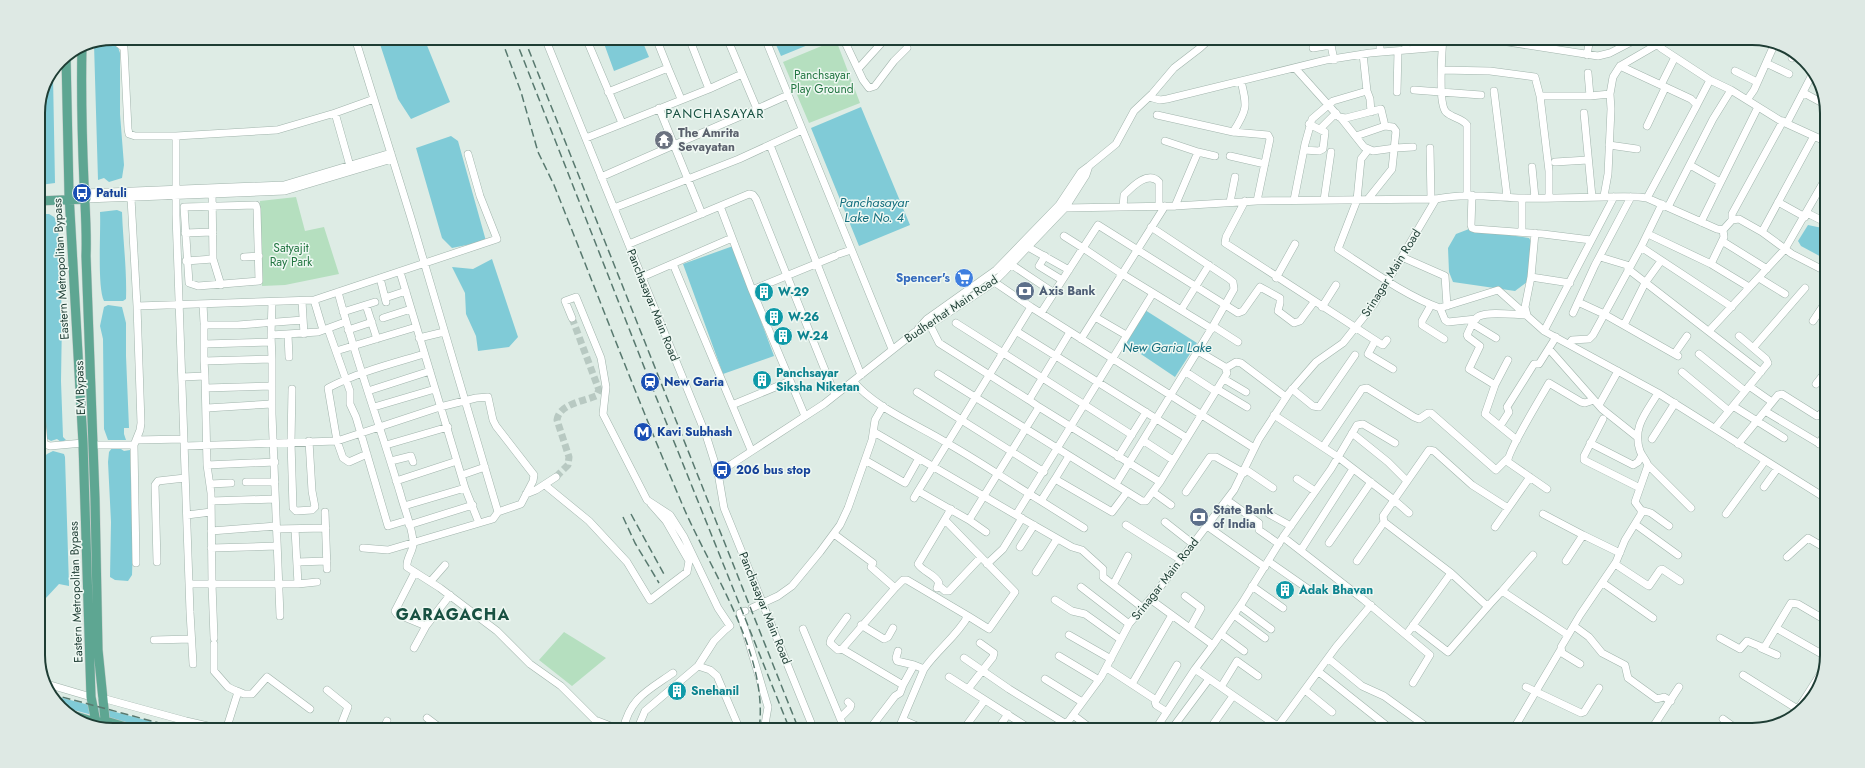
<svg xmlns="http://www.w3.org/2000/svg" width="1865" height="768" font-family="Jost,sans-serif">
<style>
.green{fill:#b5dfbf}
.water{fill:#80cbd7}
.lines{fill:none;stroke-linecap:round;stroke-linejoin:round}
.river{stroke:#80cbd7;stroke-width:9}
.minor-tunnel{stroke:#b8c9c2;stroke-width:7;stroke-dasharray:7 3.5;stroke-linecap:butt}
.minor-casing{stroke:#a1b4ac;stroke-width:8}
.major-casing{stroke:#c0c9c6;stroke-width:10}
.minor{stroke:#fff;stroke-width:7}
.major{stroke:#5ea692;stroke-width:9}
.rail{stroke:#58796f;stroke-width:1.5;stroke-dasharray:8 4;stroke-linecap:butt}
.labels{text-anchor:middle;stroke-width:3;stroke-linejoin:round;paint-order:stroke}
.park-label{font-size:12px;fill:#247743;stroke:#eff8f3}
.worship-label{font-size:12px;font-weight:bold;fill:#5b616d;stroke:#eff8f3;text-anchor:start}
.transit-label{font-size:12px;font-weight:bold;fill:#164399;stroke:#eff8f3;text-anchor:start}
.street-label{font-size:12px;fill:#1e3d34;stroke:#eff8f3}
.shop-label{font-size:12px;font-weight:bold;fill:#366cbe;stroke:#eff8f3;text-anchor:end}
.service-label{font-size:12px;font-weight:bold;fill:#4e5e75;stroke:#eff8f3;text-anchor:start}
.culture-label{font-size:12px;font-weight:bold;fill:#0d838f;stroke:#eff8f3;text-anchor:start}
.neighbourhood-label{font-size:13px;letter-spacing:1px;fill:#185142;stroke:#eff8f3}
.water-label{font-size:13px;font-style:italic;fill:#136e7e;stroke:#eff8f3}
.district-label{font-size:16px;font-weight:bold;letter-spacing:1px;fill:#185142;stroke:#eff8f3}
.rim{fill:none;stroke:#1e3d34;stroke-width:2}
</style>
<rect width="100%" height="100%" fill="#deece5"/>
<path class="green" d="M836,40L860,103L809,123L783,62Z
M296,197L305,231L324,227L339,274L285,285L262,286L260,201Z
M564,632L606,658L572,686L539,660Z"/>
<path class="water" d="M378,38H424L450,102L411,119L398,99Z
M602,38H641L649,57L614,71Z
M773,38H825L781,56Z
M109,40L117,44L120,53V114L124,165L122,178L109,182L104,178L98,180L94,44Z
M53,76L55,183L40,185L38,184V108Z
M861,107L910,225L859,246L811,128Z
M451,136L458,141L486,241L452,248L442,238L416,148Z
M117,210L122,212C123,241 127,270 126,299L123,301H104C97,287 101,231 100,212Z
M43,214H49L54,217L57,222L59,239L62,318L61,381L63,437L66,440L61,442L57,439L51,441L44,437L42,384L43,358L39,343L38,328V217Z
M1808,225L1827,229V260L1801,246L1798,241Z
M1469,229L1529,238L1532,243L1527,282L1515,291L1453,282L1449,272L1448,248L1456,234Z
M733,246L774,356L723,374L683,264Z
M492,259L518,337L509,347L478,351L476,336L466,314L465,293L452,267L473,269Z
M108,305L122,307L126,323V356L129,428H124V434L126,440H108L104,429L103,339L100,326L104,307Z
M1145,310L1197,343L1175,377L1123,342Z
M118,447L124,451L130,450L133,546L132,575L128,581L115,580L110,577L111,522L108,462L109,452L112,448Z
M53,451L64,454L65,457L69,586L59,584L45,599L38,598V587L44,580V543L46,539L43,458L47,454Z"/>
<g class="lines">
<path class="river" d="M53,700L166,730"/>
<path class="minor-tunnel" d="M556,477L568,465L569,457L557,420C559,404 584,401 596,396L599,390L572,318"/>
<defs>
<path id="minor" d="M355,38L411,218L498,512L493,519L388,550L363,548
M545,38L706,435L718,473L724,508L814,730
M586,38L622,123
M765,38L892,349
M843,38L863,80L869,88L875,86L894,61L907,48
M1380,38V52
M1405,38L1406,50
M1428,38L1429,48
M1443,38C1442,50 1438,104 1446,112C1452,118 1462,118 1467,125V195
M1482,38L1598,56L1610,53L1639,38
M1651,38L1661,48L1710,80L1731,90L1781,121L1827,142
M114,40L124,48L128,129L129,134L135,136H176L277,130L335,113L374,99
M1313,48L1331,45L1334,60
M1363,54L1367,91L1370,99L1371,112
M1587,55L1590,38
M1792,58L1794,55
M1766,63L1789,74
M1620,66L1691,99L1697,105L1647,198
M668,68L681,99
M858,69L886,38
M1296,69L1339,117L1346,118L1381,109L1385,126L1393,127L1396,131L1392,169L1368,199
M1442,70L1490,71L1535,77L1540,96L1549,171V198
M1735,71L1757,82
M1588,73L1590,96
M1662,83L1675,57
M709,89L742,74
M1414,90L1481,95
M1494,91L1507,196
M608,92L668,68L656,38
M1397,92L1398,51
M1804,93L1826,105
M1540,96H1590L1610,94L1613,77L1620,66L1658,44
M1149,97L1160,100L1167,99L1326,60L1370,53L1442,47
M1747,100L1754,90L1775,43
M1697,105L1710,80
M659,108L674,145L757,109L727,38
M757,109L788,95
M335,113L350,166
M1584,113L1592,197
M1157,115L1233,132L1268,135L1270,139L1257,201
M1341,118L1364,147L1373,151L1395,148L1413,147
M1787,123L1814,71
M1647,126L1665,88
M1320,129L1336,113
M1233,132C1248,109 1247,106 1241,81
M176,136V215L190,612L193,664
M1356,136L1385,126
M586,138L709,89L689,38
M1165,141L1198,152L1175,206
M770,145L861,375
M1609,145L1637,149
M1430,148L1431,199
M1304,150L1319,151L1323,149L1325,132L1309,124
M1368,150L1361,159L1357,200L1338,249C1369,269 1406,296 1440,308L1498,290L1544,331L1658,393L1827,499
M1198,152L1215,156
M1230,156L1265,164
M1555,162L1588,160
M1690,165L1720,182
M1532,167L1535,198
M601,177L674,145L702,214
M212,190L213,259L221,285
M85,193L284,185L391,153
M1472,195L1471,225L1472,228L1475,229L1543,234L1591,240
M1604,196L1608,174L1611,109L1610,94
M131,198L137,306L141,423L140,430L134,445
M86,199L285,191L392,159
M1294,200L1305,144L1312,119L1333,101L1367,91
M1324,200L1331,152
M1245,201L1226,237L1225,243L1381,344L1383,345L1387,340
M1230,202L1235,177
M1778,202L1805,217
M256,205L257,209L259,281L198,286L189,283L184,207Z
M1059,205L1065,208L1175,206L1257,201L1436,199C1466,193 1492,197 1522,198C1561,199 1600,196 1639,197L1647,198L1717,229L1723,230L1732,220L1739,219L1762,232L1792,254L1827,272
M720,206L752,290L805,416
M1123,207L1124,195C1132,187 1148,170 1159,182V206
M1668,207L1713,119L1731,90
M614,208L739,159L802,130
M1807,213L1827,223
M1732,220V214L1783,121
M1701,222L1758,107
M1522,232V198
M1762,232L1814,136
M185,233L213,232
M1648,234L1711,264L1749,287
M1064,236L1083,248L1098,225L1238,313L1243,311L1260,287L1280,298V303L1278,311L1294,323L1300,321L1314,302
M1722,241L1767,269
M629,244L749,194L753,195L756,199L835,395
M1028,247L1069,270
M1641,247L1732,307
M839,254L851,250
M1045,256L1039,266L1062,280
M244,257L259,256
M1402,257L1445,276L1447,306
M1600,257L1630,266
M186,261L213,259
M673,264L751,450
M1711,264L1724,237L1723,230
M1012,265L1054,293
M1628,269L1761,372
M400,272L465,488L479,523
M642,277L732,238
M987,277L1031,307L1254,448
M1531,277L1570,283
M380,278L386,302
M1276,278L1295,244
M1759,278L1785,294
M752,290L835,256
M338,292C356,361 381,428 401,496C404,508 414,532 413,544C413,552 406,558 407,567L440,588L497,631L530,664L561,686L595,720L621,730
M385,298L406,291
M314,300L323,330
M302,301L304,334
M1578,302L1604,314L1678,356
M203,304L204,323L206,325H238L303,320
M366,305L377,339
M1431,305L1422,321V325L1444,339
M137,306L314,300L497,239L480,196L468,154
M1031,307L918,491L969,520L1039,407L1029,400L1070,332
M1322,307L1336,285
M1440,308L1445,320L1448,322L1476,319
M1181,310L1209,265
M343,312L375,302
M1041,313L1083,248L1122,274L1212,329
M1573,313L1595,265L1631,197
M1095,317L1126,335
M383,318L411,309
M572,318L565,301L576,297L601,358L606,387L603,414L647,500L670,515L684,537L718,608L730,626L725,630L714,641L698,666L645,711L637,730
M928,321L939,343L1029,400
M1813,321L1827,300
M956,323L1132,435
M1473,324L1496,338
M204,325V361
M1624,325L1645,283L1661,261
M1213,326L1238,342
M328,329L350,391V404L356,417L388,526L408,520
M918,329L927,319L996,270L1059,205L1081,172L1089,166
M348,330L372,322
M1016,331L1187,438
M1544,331L1614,197
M1709,331L1785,249L1827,176
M271,335L272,302
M288,335L289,357
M419,338L444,332
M1081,339L1165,206
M1375,341L1368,354L1393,369
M204,344L271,342
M1569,344L1572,340L1589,339L1593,335L1641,247L1662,204
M1753,348L1805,288
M1549,349L1602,409L1636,436
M336,351L416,327
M1675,353L1687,336
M1699,354L1745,391
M272,359V414L280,616
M1508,360L1495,385L1485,414L1517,440
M1226,368L1236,362L1241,363L1286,397
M1186,372L1215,391
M1682,372L1729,411
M938,374L1142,501H1146L1160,482L1227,373L1225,367L1198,351
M38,376L44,444L50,446L83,443
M205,376L207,465L211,493L212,584L214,638
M182,377L205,376L204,361L272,359L271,335L318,332L345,322
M1224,379L1246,392
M853,381C875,408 918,425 947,443C979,461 1009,482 1041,501L1055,479
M1816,384L1827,370
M1495,385L1469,369L1480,346L1468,337L1467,335C1470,329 1473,319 1479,316C1490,311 1515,315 1527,315L1525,307L1531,277L1535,233
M1749,386L1772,402
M206,388L272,386
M292,389L291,442L293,508L296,511L312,510L315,507L312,491L309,441
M1217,389L1247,407
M1292,389L1313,406L1319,407L1355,355
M368,391L430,371
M917,392L1044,472
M732,405L790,381
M1599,405L1618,371
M1733,406L1784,438
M374,407L435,389
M1039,407L1160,482
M207,408L272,404
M1765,411L1825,447
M1274,415L1338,457L1394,500L1383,516L1384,522L1451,573L1406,635L1364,600L1283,537
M1603,419L1584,456V460L1640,488
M1500,426L1509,412L1507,407L1534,364H1539L1556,337
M1715,428L1768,363L1766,359L1739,336
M874,432L1016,515
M1352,433L1388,462L1407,481
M1652,439L1675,403
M136,440L184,439
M1144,441L1173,460
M1590,443L1633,465L1638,462L1642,455
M1738,444L1778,395L1782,394L1817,416L1820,415L1827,406
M1819,444L1827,430
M93,445H134L136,563
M386,445L448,427
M185,446L337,441L440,407L476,398L488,397L493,420L496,426L534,475L533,481L521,504L498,512
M39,447L42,501L41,536
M1323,447L1362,389L1367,388L1414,417L1419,419L1428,413H1431L1496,470L1507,459
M367,454L349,462L343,458L337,441L328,388C358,372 391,364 424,354
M1069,456L1055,479L1112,512L1127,492
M1118,457L1146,412
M865,460L905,483L919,458
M391,461L411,456L413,462
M207,465L275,462
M1648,465L1691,508
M1245,469L1273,488
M718,473L824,404L915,332L930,325L993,283L1003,273L1065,208L1086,175L1089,166L1116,144L1134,111L1152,94L1174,68L1200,48L1211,38
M462,475L485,467
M1297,479L1315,491
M396,481L457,461
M246,482H275
M210,484L231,483
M1116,484L1213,326L1234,289L1233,282L1228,278L1151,227
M545,485L589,521L627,562L650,600L687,572L689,561L666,521L651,504
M1764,487L1777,469
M1547,489L1508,462C1506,454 1543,394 1549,383L1581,402L1585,403L1594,400
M1153,492L1171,505
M1186,492L1210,457H1216L1244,473
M526,494L536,490L556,477
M914,498L918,491
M1227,500L1259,523V530L1279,544
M211,501L275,499
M1041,501L1084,528
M404,506L465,488
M1641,510L1651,513L1669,526
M325,512L327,569
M1409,513L1394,500L1429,450L1434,451L1472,485L1508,508
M1269,514L1291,526
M1543,514L1583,535
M1726,514L1765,461
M187,515L211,512
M945,520L981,557
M969,520L986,532
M1165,522L1193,544
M1635,524L1678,555
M409,525L473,505
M1126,525L1181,560
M1207,526L1265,567
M1495,527L1530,477
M276,529L326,528
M295,529L298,584
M211,531L276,526
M834,534L873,563L871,567L895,588
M1329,543L1371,482
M1020,547L1034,525
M211,548L277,546
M1301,550L1353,469
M1787,557L1808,538L1827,549
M1268,561L1311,591
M1357,561L1384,522
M1566,561L1583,535L1620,553
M157,562L155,485L158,481L185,478
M297,562L327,561
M987,564L1003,549L1022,518
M1615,564L1647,585L1649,586L1660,570L1662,569L1680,581
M415,572L395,611L397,614L426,626
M1036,572L1057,539
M1451,573L1486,605L1490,604L1502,591L1568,635
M431,581L445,565
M1603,583L1653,618
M189,584H298L317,582
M938,585L945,591H949L981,557L1015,592L989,629L968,616
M1113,585L1128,556
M1252,586L1283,608
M1081,587L1129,624
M937,588L939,583C935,574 923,572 918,564L951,509
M1502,591L1533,555
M1185,596L1201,608L1190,628
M1150,599L1213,645L1195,669L1155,730
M1055,600L1072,611L1085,614L1120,639
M1240,606L1271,629
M752,608L778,596L792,586L820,552L840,525L848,508L872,440L875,420L883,406
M1143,608L1103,577V569L1082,550L1072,547L1016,515L1153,293
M745,611L740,613L768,707L764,730
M1234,615L1265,638
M847,617L831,639L830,643L838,650L842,649L903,685L900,693L895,696L869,730
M861,625L884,639L888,637L893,628
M1413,625L1448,652L1490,604
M1574,626L1589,637L1602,653L1625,665L1628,678L1657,699L1664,697L1671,701
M1776,628L1827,657
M803,629L845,730
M1221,634L1244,651
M1069,635L1111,659
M1406,635L1430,655L1413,683
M1720,638L1740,649L1747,641L1764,648L1791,603L1798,604L1827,621
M154,640L191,639
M214,644V671L228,687L238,692L226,730
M1213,645L1242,603L1283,537L1331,469L1357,425L1363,424L1395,443
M414,648L426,626L450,595
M1761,648L1777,655
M842,649L895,588L903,580H907L968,616C957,636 937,650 924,669
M898,651L896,658L897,661L914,665
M1059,656L1099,680
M964,658L1009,689L1066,724
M1329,659L1362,686L1384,696L1431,730
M1580,664L1562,653L1561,647L1580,615L1616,562L1625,540L1641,514V510L1635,502L1648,465C1646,460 1642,456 1640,451C1632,427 1646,413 1658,393
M698,666L710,670L717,676L740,730
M1107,668L1156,700
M1195,669L1283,730
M1319,672L1392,730
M1743,675L1799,710
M949,677L1032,730
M1045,679L1082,702
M47,684L91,697
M1132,684L1172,615
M1221,687L1237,661L1258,676
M1526,687L1581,713L1584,712L1599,688
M968,689L993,657L994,653L980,643
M327,690L348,707L339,730
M1305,690L1332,712
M237,691L244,694H252L267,677L310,709
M102,698L186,721L225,730
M1167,712L1156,705L1155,702L1177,665
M1073,715L1093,730
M1793,717L1825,667
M427,718L443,730
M840,718L850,708L851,705L848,702
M1723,719L1738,730
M903,720L926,730
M1473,728L1475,730
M383,730L387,721
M623,730C630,698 647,691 673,673
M898,730L924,669L914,665L903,685
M963,730L985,700
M997,730L1008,714
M1062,730L1101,677L1129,624L1161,586L1234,490L1259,439L1289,393L1316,362L1343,343L1374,304L1436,199
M1171,730L1209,679
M1209,730L1233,696
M1275,730L1336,647L1371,605
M1513,730L1561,649
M1651,730L1679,687"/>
<path id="major" d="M82,45C81,91 82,137 84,183C85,207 87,231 86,256L95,499L98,650L106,729
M66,56L69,194L83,443L91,697L97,727
M38,201L86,199
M72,715L95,722H109L136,730"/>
</defs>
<use href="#minor" class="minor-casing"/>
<use href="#major" class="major-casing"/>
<use href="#minor" class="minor"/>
<use href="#major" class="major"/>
<path class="rail" d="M501,38L521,92L538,152L554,185C596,290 636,396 680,499C708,568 770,653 759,730
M515,38L650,382L790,730
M524,38L799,730
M631,514L665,576
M623,517L635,543L659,583
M51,694L185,730"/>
</g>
<defs>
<symbol id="temple-disc" viewBox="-11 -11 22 22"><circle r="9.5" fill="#6b7280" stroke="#eff8f3"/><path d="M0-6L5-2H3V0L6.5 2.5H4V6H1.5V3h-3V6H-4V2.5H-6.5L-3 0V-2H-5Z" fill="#fff"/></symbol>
<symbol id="bus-disc" viewBox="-11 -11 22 22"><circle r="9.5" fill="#1a4fb4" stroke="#eff8f3"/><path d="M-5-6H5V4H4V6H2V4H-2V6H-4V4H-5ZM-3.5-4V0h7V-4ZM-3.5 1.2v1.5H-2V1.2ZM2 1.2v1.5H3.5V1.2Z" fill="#fff"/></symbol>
<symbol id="supermarket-disc" viewBox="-11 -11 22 22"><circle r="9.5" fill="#3f7fe0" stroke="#eff8f3"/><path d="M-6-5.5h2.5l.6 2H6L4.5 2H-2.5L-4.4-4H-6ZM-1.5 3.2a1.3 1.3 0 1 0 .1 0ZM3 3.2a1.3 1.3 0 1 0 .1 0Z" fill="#fff"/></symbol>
<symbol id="bank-disc" viewBox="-11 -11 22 22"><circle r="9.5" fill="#5c6f8a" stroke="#eff8f3"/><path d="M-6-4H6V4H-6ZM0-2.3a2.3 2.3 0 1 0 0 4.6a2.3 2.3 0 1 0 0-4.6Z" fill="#fff"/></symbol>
<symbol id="building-disc" viewBox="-11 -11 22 22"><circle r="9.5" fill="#0f9aa8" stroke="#eff8f3"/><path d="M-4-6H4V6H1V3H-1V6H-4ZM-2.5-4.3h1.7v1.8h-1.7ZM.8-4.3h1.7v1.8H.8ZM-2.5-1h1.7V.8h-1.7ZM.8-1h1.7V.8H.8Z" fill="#fff"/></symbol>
<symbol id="station-disc" viewBox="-11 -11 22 22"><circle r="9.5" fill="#1a4fb4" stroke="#eff8f3"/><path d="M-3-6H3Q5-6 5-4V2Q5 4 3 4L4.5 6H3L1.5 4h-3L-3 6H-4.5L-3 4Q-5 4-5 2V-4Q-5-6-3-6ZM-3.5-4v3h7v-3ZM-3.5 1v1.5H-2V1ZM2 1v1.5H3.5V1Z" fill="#fff"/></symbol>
<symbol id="metro-disc" viewBox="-11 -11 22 22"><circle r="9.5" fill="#1a4fb4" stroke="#eff8f3"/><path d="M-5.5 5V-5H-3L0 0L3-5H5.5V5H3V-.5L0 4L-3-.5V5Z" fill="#fff"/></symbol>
</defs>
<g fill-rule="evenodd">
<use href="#temple-disc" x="653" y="129" width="22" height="22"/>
<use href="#bus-disc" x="71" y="182" width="22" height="22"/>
<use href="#supermarket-disc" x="953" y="267" width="22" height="22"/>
<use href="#bank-disc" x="1014" y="280" width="22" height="22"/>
<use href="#building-disc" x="753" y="281" width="22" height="22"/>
<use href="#building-disc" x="763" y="306" width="22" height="22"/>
<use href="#building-disc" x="772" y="325" width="22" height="22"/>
<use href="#building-disc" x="751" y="369" width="22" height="22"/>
<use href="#station-disc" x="639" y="371" width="22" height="22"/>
<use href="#metro-disc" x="632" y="421" width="22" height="22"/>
<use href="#bus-disc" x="711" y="459" width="22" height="22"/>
<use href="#bank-disc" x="1188" y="506" width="22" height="22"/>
<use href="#building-disc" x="1274" y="579" width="22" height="22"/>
<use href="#building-disc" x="666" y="680" width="22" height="22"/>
</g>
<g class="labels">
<g class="park-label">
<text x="822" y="79">Panchsayar<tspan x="822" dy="14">Play Ground</tspan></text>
<text x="291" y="252">Satyajit<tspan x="291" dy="14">Ray Park</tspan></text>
</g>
<g class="worship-label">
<text x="678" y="137">The Amrita<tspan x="678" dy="14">Sevayatan</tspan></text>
</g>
<g class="transit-label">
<text x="96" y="197">Patuli</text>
<text x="664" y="386">New Garia</text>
<text x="657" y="436">Kavi Subhash</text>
<text x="736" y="474">206 bus stop</text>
</g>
<g class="street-label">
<text transform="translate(61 269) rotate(-93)" y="4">Eastern Metropolitan Bypass</text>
<text transform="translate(1391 273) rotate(-58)" y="4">Srinagar Main Road</text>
<text transform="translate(653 305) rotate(68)" y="4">Panchasayar Main Road</text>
<text transform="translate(951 309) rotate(-34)" y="4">Budherhat Main Road</text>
<text transform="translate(80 388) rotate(-92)" y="4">EM Bypass</text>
<text transform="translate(1165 579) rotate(-52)" y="4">Srinagar Main Road</text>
<text transform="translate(76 592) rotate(-92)" y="4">Eastern Metropolitan Bypass</text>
<text transform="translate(765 608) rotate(68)" y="4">Panchasayar Main Road</text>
</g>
<g class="shop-label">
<text x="950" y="282">Spencer's</text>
</g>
<g class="service-label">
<text x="1039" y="295">Axis Bank</text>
<text x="1213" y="514">State Bank<tspan x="1213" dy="14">of India</tspan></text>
</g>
<g class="culture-label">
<text x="778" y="296">W-29</text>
<text x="788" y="321">W-26</text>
<text x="797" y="340">W-24</text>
<text x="776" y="377">Panchsayar<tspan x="776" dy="14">Siksha Niketan</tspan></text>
<text x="1299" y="594">Adak Bhavan</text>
<text x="691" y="695">Snehanil</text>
</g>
<g class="neighbourhood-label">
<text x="715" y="118">PANCHASAYAR</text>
</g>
<g class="water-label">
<text x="874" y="207">Panchasayar<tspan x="874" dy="15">Lake No. 4</tspan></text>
<text x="1167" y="352">New Garia Lake</text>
</g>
<g class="district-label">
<text x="453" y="620">GARAGACHA</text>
</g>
</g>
<path d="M0 0H1865V768H0ZM113 45H1752A68 68 0 0 1 1820 113V655A68 68 0 0 1 1752 723H113A68 68 0 0 1 45 655V113A68 68 0 0 1 113 45Z" fill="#dee9e4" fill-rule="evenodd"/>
<path class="rim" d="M113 45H1752A68 68 0 0 1 1820 113V655A68 68 0 0 1 1752 723H113A68 68 0 0 1 45 655V113A68 68 0 0 1 113 45Z"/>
</svg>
